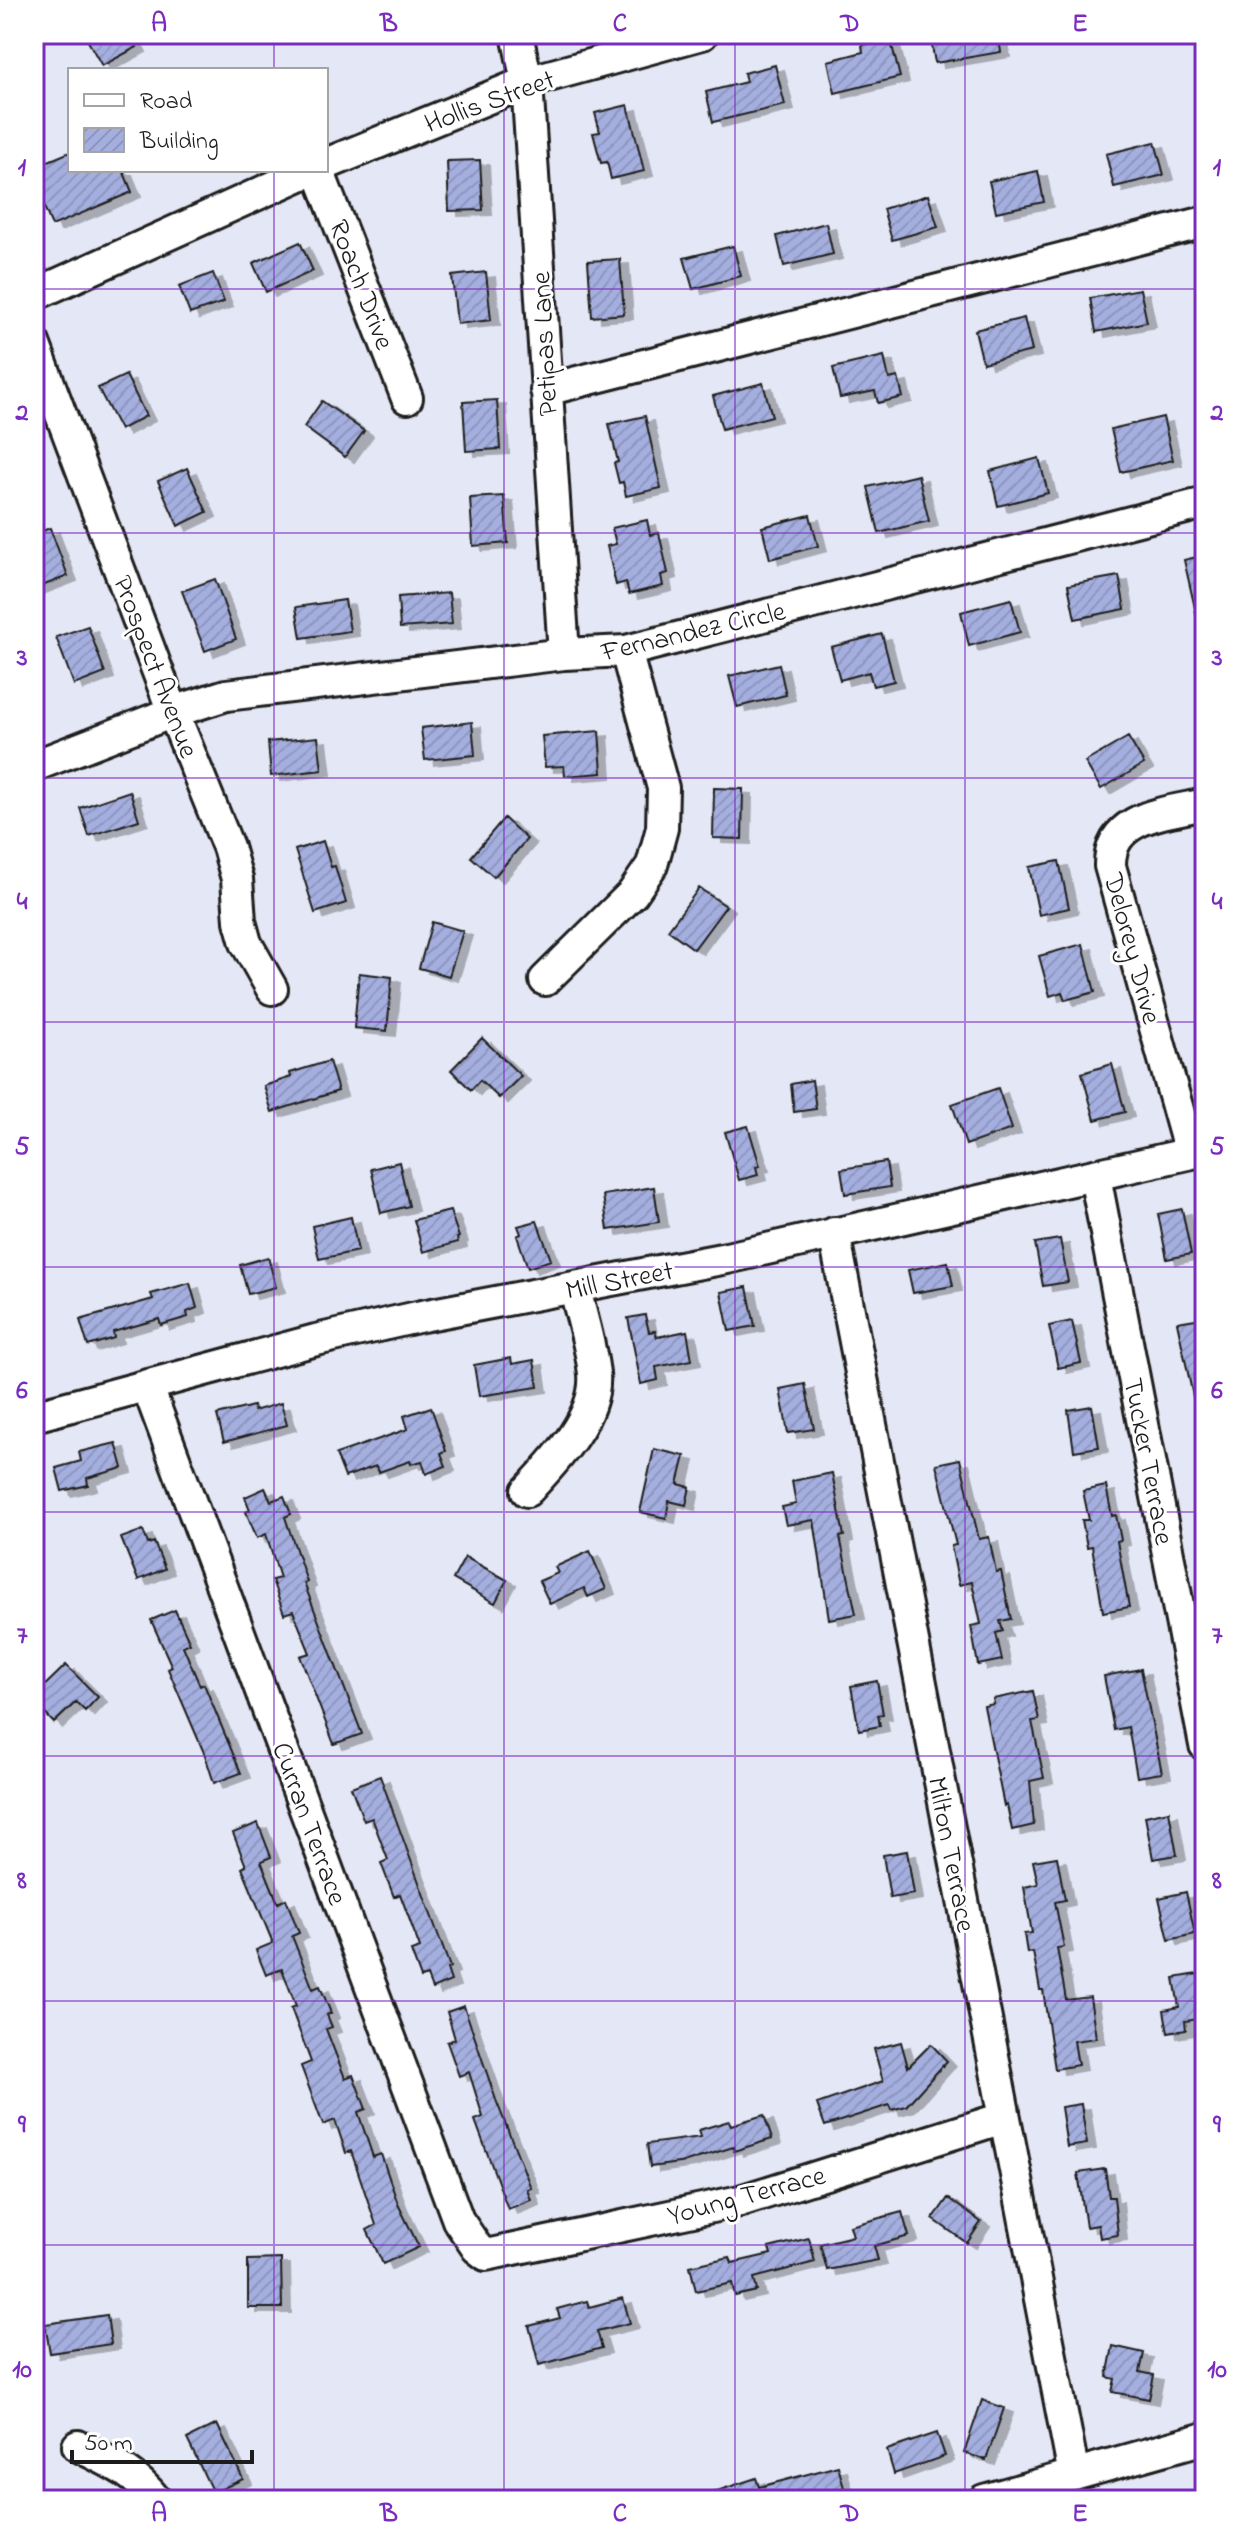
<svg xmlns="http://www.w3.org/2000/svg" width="1239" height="2534" font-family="'Indie Flower',sans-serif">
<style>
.building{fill:url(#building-hatch);stroke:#1c1c1c;stroke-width:2;filter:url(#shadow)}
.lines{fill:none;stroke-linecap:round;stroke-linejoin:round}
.minor-casing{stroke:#1c1c1c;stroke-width:36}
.minor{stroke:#fff;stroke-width:30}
.grid{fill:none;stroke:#7b2cbf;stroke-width:2;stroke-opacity:0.55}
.labels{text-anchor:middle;stroke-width:6;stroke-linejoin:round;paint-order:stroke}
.street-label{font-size:28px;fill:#1c1c1c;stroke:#fff}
.neatline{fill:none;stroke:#7b2cbf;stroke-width:3}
.grid-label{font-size:26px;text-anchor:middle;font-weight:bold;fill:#7b2cbf}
</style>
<defs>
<pattern id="building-hatch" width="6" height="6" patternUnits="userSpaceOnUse" patternTransform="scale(2)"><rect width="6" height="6" fill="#a5afdf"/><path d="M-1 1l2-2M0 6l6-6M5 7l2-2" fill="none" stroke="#8d96bf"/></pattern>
<filter id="shadow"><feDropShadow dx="9" dy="5" stdDeviation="0" flood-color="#0004"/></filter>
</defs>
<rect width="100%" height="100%" fill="#e4e7f5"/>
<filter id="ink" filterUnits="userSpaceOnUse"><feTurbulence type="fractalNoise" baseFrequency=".0125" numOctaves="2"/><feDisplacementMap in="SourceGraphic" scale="16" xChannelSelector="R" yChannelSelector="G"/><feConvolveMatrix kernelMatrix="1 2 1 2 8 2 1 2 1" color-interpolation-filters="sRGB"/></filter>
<g filter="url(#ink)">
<path class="building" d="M84,34H130L137,47L102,66Z
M930,34H998L1001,52L935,63Z
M890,38L900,77L835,93L828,61L863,52L862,45Z
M775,65L785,105L713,122L706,92L746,82L744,73Z
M628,105L644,171L611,179L607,162L601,163L593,133L600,132L595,113Z
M1155,142L1164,175L1114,187L1106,154Z
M70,152V170H123L132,192L52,226L40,197L34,199V167Z
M480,160L483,210L449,211L447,161Z
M1038,171L1044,202L996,212L989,181Z
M928,195L938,227L892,240L883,209Z
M826,223L833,254L784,266L777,236Z
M300,242L313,271L266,292L253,263Z
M733,246L741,276L693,289L684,258Z
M620,259L624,314L592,317L588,261Z
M486,272L491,320L457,324L452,276Z
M213,273L224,302L190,314L179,286Z
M1140,289L1147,322L1096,332L1090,298Z
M1024,318L1032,351L983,363L975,330Z
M884,356L889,379L898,377L903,397L878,403L875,391L840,398L833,368Z
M126,375L146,416L120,430L98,388Z
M763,383L772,416L722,429L713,396Z
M497,400L500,449L466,451L463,402Z
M322,401L364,431L345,457L304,427Z
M645,416L661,488L626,496L623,482L619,483L614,463L618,462L609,424Z
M1163,417L1173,460L1121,472L1111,429Z
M1039,458L1048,493L998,506L990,471Z
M187,468L207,512L178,526L158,481Z
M918,475L929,521L879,533L868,487Z
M504,496L508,543L473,546L470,498Z
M810,515L818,546L770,559L762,527Z
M647,520L650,535L659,533L668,573L661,575L663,586L629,594L626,582L616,585L607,546L616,544L612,528Z
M50,528L68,576L34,589V534Z
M1205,555V616L1197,617L1184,560Z
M1119,576L1125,609L1075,619L1068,585Z
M215,579L236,639L205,651L182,591Z
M449,593L452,624L400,628L398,597Z
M1011,599L1020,632L969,646L961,612Z
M345,600L350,631L301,638L296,607Z
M88,626L105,673L74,685L56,637Z
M882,634L894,681L873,686L869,672L840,680L831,647Z
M779,664L786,695L737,707L729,676Z
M472,722L475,755L425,760L421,728Z
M599,731L602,773L565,776L564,766L545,767L542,736Z
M318,737L322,770L271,776L268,742Z
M1128,737L1144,764L1101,789L1085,762Z
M714,788L743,789L742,839L713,838Z
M130,791L139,820L89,836L80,808Z
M504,818L527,839L494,877L471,857Z
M323,841L331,867L335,866L346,903L315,913L295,850Z
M1059,861L1069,908L1039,915L1029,867Z
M699,888L726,906L694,949L668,930Z
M432,922L463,931L449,976L419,968Z
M1083,944L1095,992L1065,1000L1062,992L1050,996L1039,956Z
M359,973L392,977L387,1031L354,1028Z
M482,1038L521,1076L499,1098L480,1080L471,1090L451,1070Z
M329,1061L338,1091L272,1112L264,1086L291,1077L290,1073Z
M1112,1064L1125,1112L1095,1120L1082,1073Z
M812,1080L816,1109L794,1112L791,1084Z
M998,1088L1012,1129L966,1145L952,1104Z
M748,1126L760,1166L756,1167L758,1175L739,1180L725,1132Z
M399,1162L409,1206L381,1213L371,1169Z
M886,1162L890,1187L845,1194L841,1169Z
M654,1187L659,1222L608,1230L603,1195Z
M1182,1209L1191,1254L1167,1259L1158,1214Z
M450,1211L459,1237L457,1238L458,1242L423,1252L414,1220Z
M351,1217L358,1251L319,1259L312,1226Z
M537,1221L551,1260L528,1268L517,1236L521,1234L518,1226Z
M1060,1239L1068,1282L1043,1286L1035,1243Z
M268,1257L276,1287L248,1294L240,1265Z
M948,1262L953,1286L913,1293L908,1270Z
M190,1283L197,1308L187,1312L188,1317L161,1325L159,1319L113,1332L114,1338L88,1346L80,1320L153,1299L151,1294Z
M747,1287L755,1326L729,1331L721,1292Z
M645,1315L649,1332L655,1331L657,1337L687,1331L692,1360L656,1367L658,1380L641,1384L628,1318Z
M1202,1318L1205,1336V1415H1197L1177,1322Z
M1072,1321L1081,1363L1058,1368L1049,1326Z
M511,1358L512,1364L534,1360L538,1387L479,1396L474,1365Z
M805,1384L814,1429L788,1433L780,1389Z
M281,1403L287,1425L224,1442L217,1415L253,1406L254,1411Z
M1092,1406L1099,1447L1074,1451L1068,1410Z
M431,1407L446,1451L441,1453L446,1466L426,1474L422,1461L411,1464L410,1461L379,1472L376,1466L345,1477L336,1454L408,1429L404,1416Z
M116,1443L123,1468L87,1478L88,1485L62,1491L56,1468L81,1461L79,1452Z
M654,1449L685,1456L678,1484L690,1487L686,1505L669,1501L666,1518L640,1512Z
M960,1459L979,1539L989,1537L996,1572L1001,1571L1011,1619L1000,1621L1003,1631L996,1633L1002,1660L978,1665L971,1626L981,1624L972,1582L959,1585L951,1546L956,1545L936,1464Z
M832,1473L844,1536L840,1537L856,1614L829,1619L814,1520L786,1525L782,1507L796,1504L792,1481Z
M1106,1486L1112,1516L1116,1515L1121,1540L1117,1541L1129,1607L1103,1612L1092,1546L1087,1547L1082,1520H1089L1083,1491Z
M265,1488L271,1501L284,1496L291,1514L285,1517L307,1582L304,1583L362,1734L334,1744L300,1656L310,1653L293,1611L284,1614L272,1580L280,1578L266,1534L257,1538L246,1512L250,1510L245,1497Z
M143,1530L148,1544L154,1542L165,1569L138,1580L121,1538Z
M590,1551L606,1589L588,1597L584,1588L550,1604L539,1581L558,1573L555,1567Z
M465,1557L507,1580L495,1603L453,1579Z
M175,1610L190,1643L183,1646L200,1686L204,1684L241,1773L214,1783L205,1755L168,1669L172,1667L151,1620Z
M66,1665L98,1697L85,1711L76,1702L54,1723L34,1702V1696Z
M1141,1669L1162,1773L1137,1777L1128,1727L1114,1730L1104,1676Z
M877,1681L883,1714L878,1715L880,1726L859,1730L851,1686Z
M1033,1691L1039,1720L1032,1721L1044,1778L1030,1781L1034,1825L1012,1830L1007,1805L1004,1806L984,1706L994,1704L993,1699Z
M380,1776L450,1967L447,1969L451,1981L432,1989L427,1976L421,1978L411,1951L420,1948L400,1894L394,1897L381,1863L388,1860L372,1818L364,1821L351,1787Z
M1169,1811L1177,1855L1153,1859L1145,1816Z
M258,1823L271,1857L261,1861L278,1903L286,1899L299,1933L292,1936L313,1989L320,1986L331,2013L327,2015L332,2027L326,2029L345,2078L353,2075L366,2109L358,2112L373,2157L381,2154L398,2204L419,2247L383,2264L367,2230L376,2225L351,2151L346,2153L335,2120L323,2125L301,2066L311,2062L291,2008L296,2006L282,1969L266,1975L256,1950L273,1943L242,1868L246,1866L233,1833Z
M907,1851L914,1894L890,1898L883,1855Z
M1057,1857L1065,1900L1055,1902L1064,1947L1057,1948L1066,2000L1090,1997L1096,2038L1074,2041L1078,2065L1055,2069L1043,1990H1040L1033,1952L1027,1953L1024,1934L1032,1933L1024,1887L1038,1884L1033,1861Z
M1186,1892L1195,1934L1169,1940L1159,1898Z
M1198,1974L1205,2018L1185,2021L1186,2030L1168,2033L1164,2010L1179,2007L1174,1978Z
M464,2006L496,2100L531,2188L527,2189L531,2200L508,2209L475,2120L483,2117L469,2072L459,2076L447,2042L455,2039L447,2012Z
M901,2042L908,2067L931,2044L947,2061L906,2106L891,2110L889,2105L825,2126L817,2104L883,2081L874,2049Z
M1081,2104L1087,2144L1067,2147L1061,2107Z
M764,2115L772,2139L734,2151L733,2147L686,2162L650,2167L647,2144L701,2137L699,2130L729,2121L731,2125Z
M1105,2169L1109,2197H1114L1118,2235L1100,2238L1098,2225L1086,2227L1078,2173Z
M948,2198L981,2222L967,2243L933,2219Z
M902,2212L909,2236L874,2246L878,2260L827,2270L820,2244L853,2236L850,2226Z
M809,2238L815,2262L754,2278L757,2291L735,2296L732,2283L696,2291L690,2266L730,2257L732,2263L771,2254L769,2248Z
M281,2259L282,2308H248V2260Z
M623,2298L630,2323L597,2331L602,2348L539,2365L529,2326L560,2318L557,2309L587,2301L589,2307Z
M107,2315L111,2344L50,2353L45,2324Z
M1113,2346L1144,2353L1140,2372L1154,2375L1149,2399L1112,2392L1115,2379L1107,2377Z
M982,2400L1004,2408L986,2460L964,2453Z
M217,2424L243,2479L213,2493L187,2439Z
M937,2433L945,2456L894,2474L887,2450Z
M838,2466L844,2488L800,2500H703L702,2496L756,2478L759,2487Z"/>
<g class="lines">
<defs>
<path id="minor" d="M517,34L527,82L564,654
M326,164L527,82L702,34
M318,170L407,398
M34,295L311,170
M34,343L173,712L228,847L237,879L240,921L246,943L272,989
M546,390L1205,222
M34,766L173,712L226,695L564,654L626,651L1205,503
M545,980L633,893L652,865L662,828L663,788L626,651
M1190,1153L1110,866C1109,815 1167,813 1205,804
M1095,1176L1205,1745
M834,1233L1074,2475
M147,1385L458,2220L477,2248L486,2255L740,2201L1003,2118
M34,1416L316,1340L422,1316L727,1258L1205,1150
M527,1491C554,1462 598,1417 594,1374C591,1345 581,1316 575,1288
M78,2446C110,2462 133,2471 156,2500
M984,2500L1205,2438"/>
</defs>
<use href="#minor" class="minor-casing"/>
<use href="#minor" class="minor"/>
</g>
</g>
<path class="grid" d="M274,34V70M504,34V2500M735,34V2500M965,34V2500M274,170V2500M34,289H1205M34,533H1205M34,778H1205M34,1022H1205M34,1267H1205M34,1512H1205M34,1756H1205M34,2001H1205M34,2245H1205"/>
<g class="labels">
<g class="street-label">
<text transform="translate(489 100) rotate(-20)" y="10">Hollis Street</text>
<text transform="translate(363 284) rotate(69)" y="10">Roach Drive</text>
<text transform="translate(543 344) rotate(-93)" y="10">Petipas Lane</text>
<text transform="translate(693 630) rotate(-13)" y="10">Fernandez Circle</text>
<text transform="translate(157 666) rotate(69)" y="10">Prospect Avenue</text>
<text transform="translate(1134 948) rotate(75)" y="10">Delorey Drive</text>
<text transform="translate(619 1279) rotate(-11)" y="10">Mill Street</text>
<text transform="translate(1150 1461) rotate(79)" y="10">Tucker Terrace</text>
<text transform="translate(311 1823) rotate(70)" y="10">Curran Terrace</text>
<text transform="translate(953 1854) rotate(79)" y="10">Milton Terrace</text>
<text transform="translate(746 2194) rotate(-15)" y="10">Young Terrace</text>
</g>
</g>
<rect width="1239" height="2534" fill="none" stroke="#fff" stroke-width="88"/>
<rect x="68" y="68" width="260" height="104" fill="#ffffff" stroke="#a4a4a4" stroke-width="2"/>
<rect x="84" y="94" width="40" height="12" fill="#ffffff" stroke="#a4a4a4" stroke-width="2"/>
<text x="140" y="108" font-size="24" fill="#1c1c1c">Road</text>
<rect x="84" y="128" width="40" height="24" fill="url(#building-hatch)" stroke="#a4a4a4" stroke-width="2"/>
<text x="140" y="148" font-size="24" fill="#1c1c1c">Building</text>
<path d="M72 2450v12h180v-12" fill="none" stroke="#1c1c1c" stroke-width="4"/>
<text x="84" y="2450" font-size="24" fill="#1c1c1c" stroke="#ffffff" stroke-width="6" paint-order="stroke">50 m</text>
<rect x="44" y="44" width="1151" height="2446" class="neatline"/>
<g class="grid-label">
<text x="159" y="31">A</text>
<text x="389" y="31">B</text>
<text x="620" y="31">C</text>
<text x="850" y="31">D</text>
<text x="1080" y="31">E</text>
<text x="22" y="175">1</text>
<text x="1217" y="175">1</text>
<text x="22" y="420">2</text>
<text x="1217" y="420">2</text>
<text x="22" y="665">3</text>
<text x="1217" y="665">3</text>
<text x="22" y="909">4</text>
<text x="1217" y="909">4</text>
<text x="22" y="1154">5</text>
<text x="1217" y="1154">5</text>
<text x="22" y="1398">6</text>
<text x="1217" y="1398">6</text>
<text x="22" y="1643">7</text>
<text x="1217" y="1643">7</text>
<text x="22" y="1888">8</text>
<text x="1217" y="1888">8</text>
<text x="22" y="2132">9</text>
<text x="1217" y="2132">9</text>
<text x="22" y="2377">10</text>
<text x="1217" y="2377">10</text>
<text x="159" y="2521">A</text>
<text x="389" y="2521">B</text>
<text x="620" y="2521">C</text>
<text x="850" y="2521">D</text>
<text x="1080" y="2521">E</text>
</g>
</svg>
